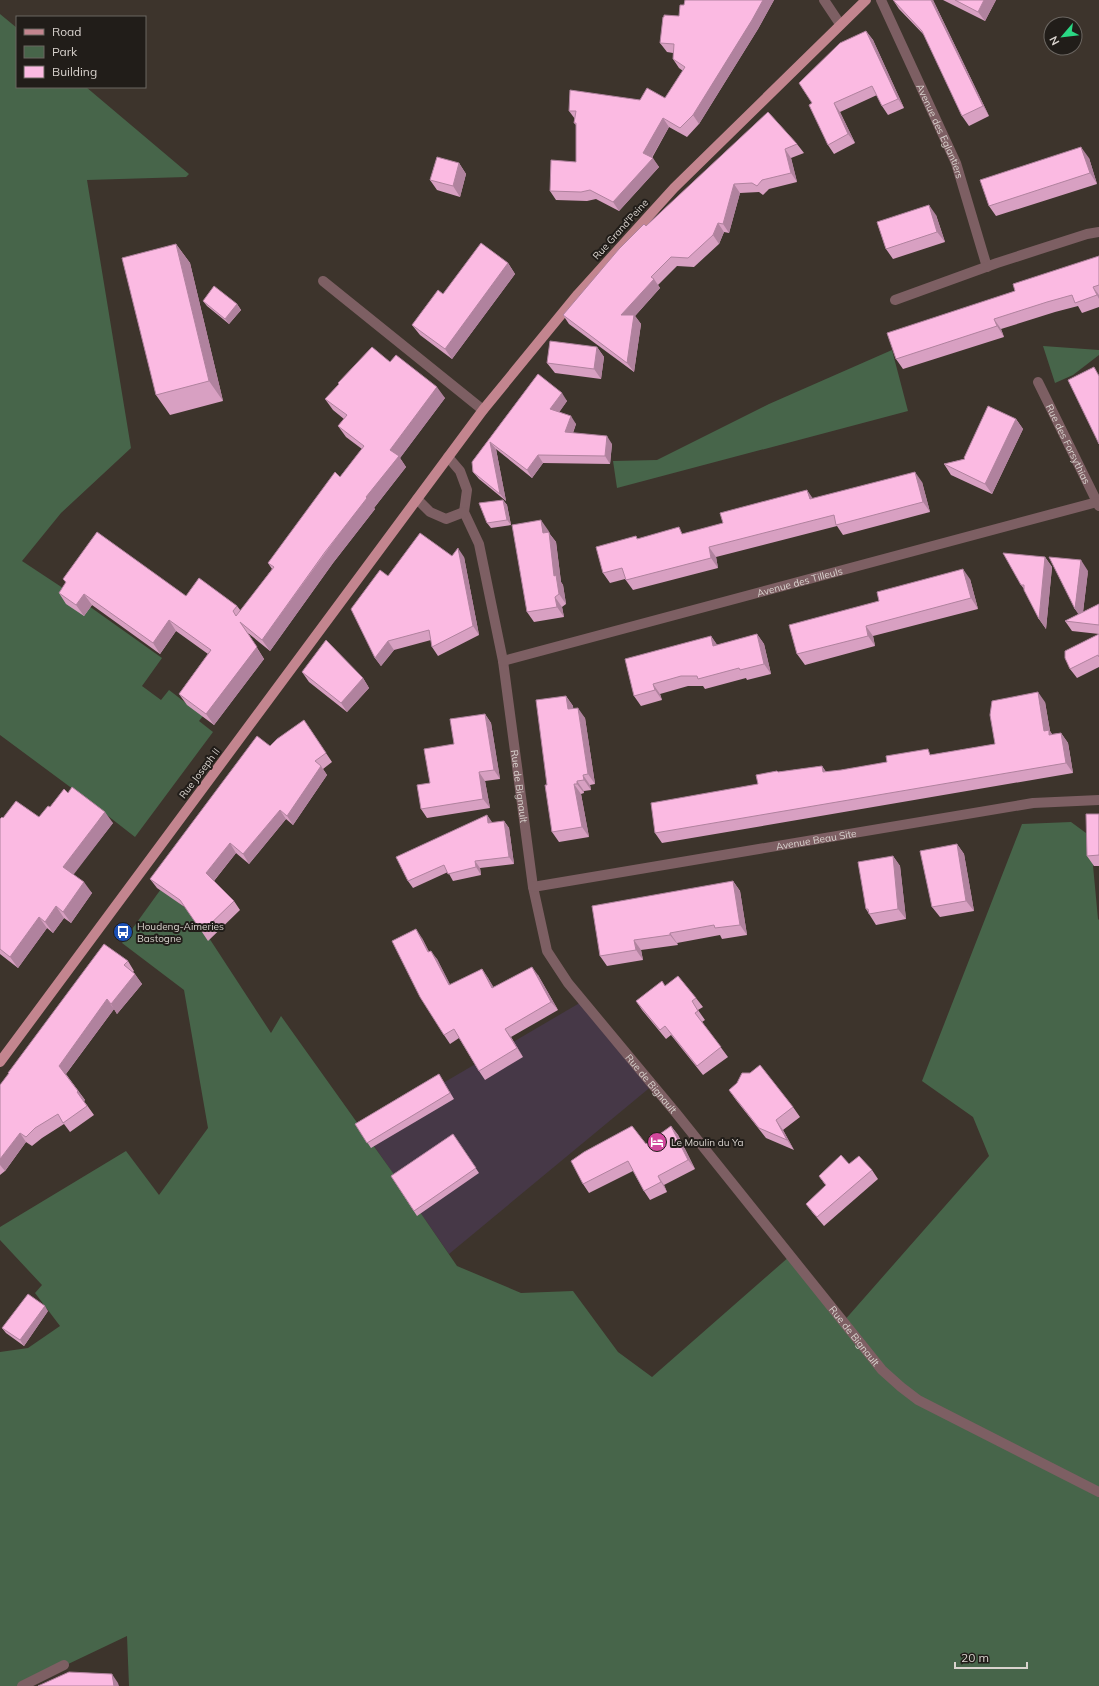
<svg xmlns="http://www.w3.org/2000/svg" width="1099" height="1686" font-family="Mulish,sans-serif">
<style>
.industrial{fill:#463847}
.green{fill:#47654a}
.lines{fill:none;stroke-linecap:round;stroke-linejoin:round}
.minor{stroke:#7d5f63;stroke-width:10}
.major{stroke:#c3858f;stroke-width:10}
.wall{fill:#d8a0c2}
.shaded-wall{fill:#b0829e}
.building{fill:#fbbae2;stroke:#b0829e}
.labels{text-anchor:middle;stroke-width:4;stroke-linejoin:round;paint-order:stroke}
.street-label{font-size:10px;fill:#d9d3ce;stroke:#211d19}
.poi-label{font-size:10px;fill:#d9d3ce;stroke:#211d19;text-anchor:start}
</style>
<rect width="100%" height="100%" fill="#3d342c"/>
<path class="industrial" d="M583,1001L653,1085L449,1254L363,1130Z"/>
<path class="green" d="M0,14L17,28V87H86L189,174L186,177L87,180L131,448L61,513L22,561L72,594L162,658L142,686L161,700L169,690L203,716L199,721L213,732L135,837L85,798L0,735Z
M1043,346L1099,350V355L1073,375L1055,383Z
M892,350L908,411L617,488L613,461L657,460L769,404Z
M1071,822L1086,833L1092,855L1098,919L1099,920V1686H129L127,1636L22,1686H0V1352L28,1348L60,1326L35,1293L42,1285L0,1240V1227L126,1151L159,1195L208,1128L184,990L122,943L161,889L188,910L211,941L271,1033L281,1016L398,1180L457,1266L521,1293L573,1291L618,1352L652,1377L790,1256L843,1322L989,1156L973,1117L922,1081L1022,824Z"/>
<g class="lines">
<g class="minor">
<path d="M824,0L840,24"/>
<path id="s1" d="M881,0L956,163L987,267"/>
<path d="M323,281L483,410"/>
<path d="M895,300L997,263L1087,234L1099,232"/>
<path id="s2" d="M1038,382L1099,506"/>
<path id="s3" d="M448,457L460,471L467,490L464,512L479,544L503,661L533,887L547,951L568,983L676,1113L882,1370L901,1387L918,1400L1099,1492"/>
<path d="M417,499L430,512L446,519L464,512"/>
<path id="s4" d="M503,661L1097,502"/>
<path id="s5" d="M533,887L1033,803L1099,800"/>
<path d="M22,1686L64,1665"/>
</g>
<path class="major" d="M0,1062L483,410L578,294L674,188L866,0"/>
</g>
<path class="wall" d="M685,0H774L758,29L699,124L687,137L669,127L652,158L659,167L619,211L596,199L587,201L556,200L550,191L576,162V125L574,123L575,119L569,111L640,100L665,98L683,71L679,68L673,59V53L667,52L660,43L679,16L684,5Z
M893,0H933L989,116L969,126L962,116L925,36L899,9Z
M943,0H996L985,21Z
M866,31L873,40L904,108L888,115L882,106L877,95L840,112L855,143L834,154L828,145L812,103Z
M768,112L797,144L804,153L791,158L797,182L769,189L763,195L759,192L740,193L729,233L724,232L719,244L694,267L677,266L658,285L660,288L635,316L641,324L634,372L569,324L563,315L646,226Z
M1089,158L1097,184L996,216L989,206Z
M459,163L466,174L460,197L437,190L430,180Z
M936,215L945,242L893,259L886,249Z
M176,244L190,263L223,401L170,415L156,395Z
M1099,256V307L1082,313L1078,306L1055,312L1001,329L1004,337L903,369L896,359L1015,291Z
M508,263L515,274L452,359L420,335L412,325L443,294Z
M203,301L237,304L241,310L229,324L207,306Z
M597,347L604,357L601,379L555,373L547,363Z
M390,362L445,398L400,458L406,467L374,508L375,509L333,563L270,651L248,633L264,659L214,725L187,705L179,694L208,654L176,631L160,654L92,605L84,616L66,604L59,593L66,583L63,579L186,596L237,606L241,611L272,569L268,563L340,477L362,449L346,437L338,426L344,419L333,410L325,399Z
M538,374L567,401L559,412L576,424L573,433L612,444L610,464L543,463L532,478L496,449L506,501L479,479L473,472L472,462Z
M1016,419L1023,429L992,494L951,475L944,464L964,459V458Z
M922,482L930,512L843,535L837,526L716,557L718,568L633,590L625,579L610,583L603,573L636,536L638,539L684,534L813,499Z
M503,500L507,505L511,525L491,528L487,523Z
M548,530L549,533L556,542L561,582L563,585L566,604L562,607L564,617L534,622L527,612Z
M452,556L464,557L479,635L438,656L432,647L431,640L394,650L381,666L375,658L388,576Z
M1045,557L1052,567L1046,629L1039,619L1024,589L1021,585Z
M1088,571L1083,612L1099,604V634L1072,631L1065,621L1079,614L1075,609Z
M970,579L978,609L873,636L875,646L805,665L797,654Z
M757,634L764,644L771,674L747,680L746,678L705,689L703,686H688L660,694L662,700L641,706L634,696L711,636L717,645Z
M1099,634V667L1077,678L1070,669Z
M302,672L363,678L369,688L347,712L309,682Z
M566,696L573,706V709L585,718L595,784L590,785L591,790L584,791V793L581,794L589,837L559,842L552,832L547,785Z
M1045,702L1050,731L1052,734L1061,733L1068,743L1073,773L662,843L655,833L758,784L777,771L778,772L822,766L826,772L841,770L995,744Z
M485,714L491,723L500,779L485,781L490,808L427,818L421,809L430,783L454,744Z
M310,729L332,762L323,769L327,775L293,825L286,819L249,864L236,853L214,881L234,901L240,910L208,941L186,908L157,888L150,879L270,746Z
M50,807L113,823L73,874L92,893L71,923L64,918L53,933L47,928L18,968L0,954V819L3,818L39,817Z
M1099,814V866H1094L1087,856Z
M487,815L492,823L504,821L509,828L514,864L480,868L481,875L453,881L448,872L413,888L408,881Z
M957,844L964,854L974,911L940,917L932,907Z
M893,856L900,866L906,919L876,925L866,909Z
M733,881L740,891L747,935L722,939L720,935L677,943L678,945L641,950L643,960L607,966L600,956Z
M422,938L429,952L437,959L450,985L482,969L488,978L493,987L538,975L558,1010L511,1037L523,1057L485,1080L479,1071L459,1038L450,1044L444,1035Z
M128,961L134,971L133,972L142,984L117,1014L114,1009L66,1074L85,1100L84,1101L94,1115L70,1132L64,1124L42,1138L32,1146L26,1142L5,1171L0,1175V1085L9,1074L8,1073Z
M665,986L696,998L703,1007L698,1010L705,1020L702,1022L728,1057L703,1075L671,1035L666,1039L642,1010L636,1001Z
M439,1074L454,1099L371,1148L355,1124Z
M729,1090L793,1107L800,1117L783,1130L794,1150L766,1138L736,1100Z
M671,1126L678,1135L695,1169L664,1185L667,1192L650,1200L644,1191L633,1171L589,1193L583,1184L646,1144Z
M453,1134L479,1173L417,1216L391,1176Z
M849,1164L872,1170L878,1179L824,1226L812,1212L806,1204L826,1186L819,1176Z
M48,1311L24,1346L6,1333L2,1328Z"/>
<path class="shaded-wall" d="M763,0H774L758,29L699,124L693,115Z
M931,0H933L989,116L983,106Z
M984,0H996L985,21L978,12Z
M866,31L873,40L904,108L898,99Z
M834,103L840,112L855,143L848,134Z
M663,118L669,127L649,162L643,153Z
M1081,147L1089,158L1097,184L1090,173Z
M785,149L791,158L797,182L791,173Z
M653,158L659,167L619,211L613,202Z
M459,163L466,174L460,197L453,186Z
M734,184L740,193L729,233L723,224Z
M929,205L936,215L945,242L937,232Z
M718,223L724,232L719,244L713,235Z
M176,244L190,263L223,401L209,381Z
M508,263L515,274L452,359L445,349Z
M654,279L660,288L635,316L641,324L634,372L627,363L621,315Z
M1093,287L1099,295V299Z
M237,304L241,310L229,324L225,319Z
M994,319L1001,329L1004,337L997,326Z
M597,347L604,357L601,379L594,369Z
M437,387L445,398L400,458L406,467L374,508L375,509L333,563L270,651L262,640L366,497L390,450Z
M562,393L567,401L556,417L550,409Z
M571,416L576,424L570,440L565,432Z
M1016,419L1023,429L992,494L985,484Z
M607,436L612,444L610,464L605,456Z
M490,442L496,449L506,501L500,494Z
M538,455L543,463L532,478L527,470Z
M915,472L922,482L930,512L923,502Z
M807,490L814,500L810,499Z
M503,500L507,505L511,525L507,520Z
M541,520L548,530L549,533L556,542L561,582L563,585L566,604L559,594L543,533Z
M709,547L716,557L718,568L711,558Z
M458,548L464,557L479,635L473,626Z
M1045,557L1052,567L1046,629L1039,619Z
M1081,560L1088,571L1082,620L1075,609Z
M963,569L970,579L978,609L971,598Z
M84,594L92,605L84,616L76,605Z
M555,597L562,607L564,617L557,607Z
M169,620L176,631L160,654L153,643Z
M240,622L264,659L214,725L206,714Z
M866,626L873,636L875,646L868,636Z
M757,634L764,644L771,674L764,664Z
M711,636L718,646H713Z
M388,641L394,650L381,666L375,658Z
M363,678L369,688L347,712L341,703Z
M653,684L660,694L662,700L655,690Z
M1038,692L1045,702L1050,731L1055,740L1044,731Z
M566,696L573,706L575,719L568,709Z
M578,708L585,718L595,784L588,774Z
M485,714L491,723L500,779L494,770Z
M1061,733L1068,743L1073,773L1066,763Z
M321,766L327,775L293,825L287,816Z
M822,766L829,776L823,772Z
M479,772L485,781L490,808L483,799Z
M583,775L590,785L591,790L584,780Z
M577,781L584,791V793L577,784Z
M574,784L581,794L589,837L582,827Z
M280,810L286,819L249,864L243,854Z
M105,812L113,823L71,878L63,867Z
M487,815L492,822L493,831L488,823Z
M504,821L509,828L514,864L509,857Z
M230,843L236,853L213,882L206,873Z
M957,844L964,854L974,911L966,901Z
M893,856L900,866L906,919L898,909Z
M475,861L480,868L481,875L476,867Z
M733,881L740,891L747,935L740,925Z
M84,882L92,893L71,923L63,912Z
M56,906L64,918L53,933L45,922Z
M39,917L47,928L18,968L10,957Z
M416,929L422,938L434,961L428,952Z
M670,933L677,943L678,945L670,935Z
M634,940L641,950L643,960L636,950Z
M431,951L437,959L455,994L449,985Z
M532,967L538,975L558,1010L551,1002Z
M482,969L488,978L499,996L492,988Z
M135,974L142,984L117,1014L111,1004Z
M107,999L114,1009L65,1075L59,1066Z
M505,1029L511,1037L523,1057L517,1048Z
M78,1091L85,1100L84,1101L77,1092Z
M776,1120L783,1130L794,1150L787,1140Z
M671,1126L678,1135L695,1169L688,1160Z
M20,1133L26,1142L5,1171L0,1165V1159Z
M658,1176L664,1185L667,1192L661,1182Z
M45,1306L48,1311L24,1346L20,1340Z
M112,1674L118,1683L119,1686H114Z"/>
<path class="building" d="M685,0H763L752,20L693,115L680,128L663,118L643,153L653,158L613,202L590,190L581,192L550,191L551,160L576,162V123H574L576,111H569L570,90L640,100L647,88L665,98L685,67L673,59L674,44L660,43L663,17H664V15L679,16L680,5H684Z
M893,0H931L983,106L962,116L922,31Z
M955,0H984L978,12Z
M866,31L898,99L882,106L872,86L834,103L848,134L828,145L809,105L812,103L799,83L840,43Z
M768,112L797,144L785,149L791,173L762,180L757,186L752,183L734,184L723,224L718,223L713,235L688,258L671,257L651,277L654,279L621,315H634L627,363L563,315L619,249L644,224L646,226Z
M1081,147L1090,173L989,206L980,180Z
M437,157L459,163L453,186L430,180Z
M929,205L937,232L886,249L877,222Z
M481,243L508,263L445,349L412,325L438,290L443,294Z
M176,244L209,381L156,395L122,258Z
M1099,256V285L1093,287L1097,295L1075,303L1072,295L1047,302L994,319L997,326L896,359L887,333L1015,291L1013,284Z
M214,286L237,304L225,319L203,301Z
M550,341L597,347L594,369L547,363Z
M372,347L390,362L396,355L437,387L390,450L399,456L366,497L367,498L325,552L262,640L240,622L257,647L206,714L179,694L211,650L169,620L153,643L84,594L76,605L59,593L66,582L63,579L97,532L186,596L199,578L237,606L233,611L236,616L274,567L268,563L335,472L340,477L364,446L338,426L347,415L325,399L339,384L338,383Z
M1094,367L1099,376V444L1068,380Z
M538,374L562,393L550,409L571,416L565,432L607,436L605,456L538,455L527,470L490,442L500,494L473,472L472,462Z
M988,406L1016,419L985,484L944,464L965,459L964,458Z
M915,472L923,502L836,525L834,515L709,547L711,558L626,580L622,568L603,573L596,547L636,536L637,539L679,527L682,534L723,523L720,513L807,490L810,499Z
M503,500L507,520L487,523L479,503Z
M541,520L543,533L549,532L554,576L556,575L559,594L555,597L557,607L527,612L512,525Z
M420,533L452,556L458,548L473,626L432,647L429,630L388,641L375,658L351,609L380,570L388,576Z
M1003,553L1045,557L1039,619L1024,590V585H1021Z
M1049,557L1081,560L1075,609Z
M963,569L971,598L866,626L868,636L797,654L789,625L879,601L877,592Z
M1099,604V625L1065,621Z
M757,634L764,664L740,670L739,668L698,679L697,676H681L653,684L655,690L634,696L625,659L711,636L713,646Z
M1099,634V657L1098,655L1070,669L1065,658V651Z
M326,640L363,678L341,703L302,672Z
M1038,692L1044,731L1049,730V735L1061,733L1066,763L655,833L651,803L758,784L756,775L777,771L778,772L822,766L823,772L841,770L887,762L886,756L928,749L930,755L995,744L990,715L992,701Z
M566,696L568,709L578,708L588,774L583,775L584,780L577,781V784H574L582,827L552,832L545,785H547L536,700Z
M485,714L494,770L479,772L483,799L421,809L417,785L430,783L424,749L454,744L450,719Z
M304,720L326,753L315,761L321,766L287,816L280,810L243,854L230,843L206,873L234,901L202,932L180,900L150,879L257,736L270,746L277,739Z
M72,787L105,812L63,867L84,882L63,912L56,906L45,922L39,917L10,957L0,949V819L2,817L3,818L16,801L39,817L48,806L50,807L64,789L68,793Z
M1086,814H1099V855L1087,856Z
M487,815L488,823L504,821L509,857L475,861L476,867L448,874L444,865L408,881L396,857Z
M957,844L966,901L932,907L920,851Z
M893,856L898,909L869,914L868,909H866L858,862Z
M733,881L740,925L715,928L714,925L670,933V935L634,940L636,950L600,956L592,906Z
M416,929L428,952L431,951L449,985L482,969L492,988L532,967L551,1002L505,1029L517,1048L479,1071L454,1029L444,1035L420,997L392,941Z
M104,944L128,961L124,965L135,974L111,1004L107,999L59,1066L78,1091L77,1092L87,1106L63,1123L58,1114L35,1128L26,1137L20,1133L0,1159V1085L9,1073H8Z
M678,976L696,998L692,1001L698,1011L695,1013L721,1047L697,1066L665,1026L660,1030L636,1001L662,981L665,986Z
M760,1065L793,1107L776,1120L787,1140L759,1128L729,1090L737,1083L742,1073H750Z
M439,1074L450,1093L367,1143L355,1124Z
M632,1126L646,1144L671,1126L688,1160L658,1176L661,1182L644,1191L628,1161L583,1184L571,1161L584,1152Z
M453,1134L476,1168L414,1211L391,1176Z
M841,1155L849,1164L859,1156L872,1170L817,1217L806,1204L826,1185L819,1176Z
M28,1294L45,1306L20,1340L2,1328Z
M69,1672L112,1674L114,1686H38Z"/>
<defs>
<symbol id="bus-disc" viewBox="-11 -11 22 22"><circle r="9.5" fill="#1a4fb4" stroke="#211d19"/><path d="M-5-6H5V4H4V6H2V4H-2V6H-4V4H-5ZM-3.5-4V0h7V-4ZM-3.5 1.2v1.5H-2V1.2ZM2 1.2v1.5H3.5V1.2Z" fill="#fff"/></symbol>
<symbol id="hotel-disc" viewBox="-11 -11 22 22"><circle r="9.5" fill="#d1479c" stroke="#211d19"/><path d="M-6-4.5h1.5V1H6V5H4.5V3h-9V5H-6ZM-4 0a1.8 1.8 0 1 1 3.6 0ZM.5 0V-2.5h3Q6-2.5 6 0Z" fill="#fff"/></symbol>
</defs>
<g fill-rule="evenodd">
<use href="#bus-disc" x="112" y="921" width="22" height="22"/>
<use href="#hotel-disc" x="646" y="1131" width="22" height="22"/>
</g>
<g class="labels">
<g class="street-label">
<text dy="4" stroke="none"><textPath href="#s1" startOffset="144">Avenue des Eglantiers</textPath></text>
<text transform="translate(620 229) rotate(-48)" y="4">Rue Grand'Peine</text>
<text dy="4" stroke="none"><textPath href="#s2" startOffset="69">Rue des Forsythias</textPath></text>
<text dy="4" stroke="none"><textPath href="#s4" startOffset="307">Avenue des Tilleuls</textPath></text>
<text transform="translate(199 773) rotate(-53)" y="4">Rue Joseph II</text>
<text dy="4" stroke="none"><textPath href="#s3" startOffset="342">Rue de Bignault</textPath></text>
<text dy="4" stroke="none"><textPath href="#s5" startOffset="287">Avenue Beau Site</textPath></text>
<text dy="4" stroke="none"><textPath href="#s3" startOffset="678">Rue de Bignault</textPath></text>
<text dy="4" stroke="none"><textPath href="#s3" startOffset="1002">Rue de Bignault</textPath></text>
</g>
<g class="poi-label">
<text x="137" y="930">Houdeng-Aimeries<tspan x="137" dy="12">Bastogne</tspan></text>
<text x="671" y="1146">Le Moulin du Ya</text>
</g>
</g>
<rect x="16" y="16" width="130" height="72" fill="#211d19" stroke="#6b6661"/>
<rect x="24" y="29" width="20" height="6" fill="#c3858f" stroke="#6b6661"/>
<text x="52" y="36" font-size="12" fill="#d9d3ce">Road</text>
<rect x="24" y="46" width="20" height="12" fill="#47654a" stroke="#6b6661"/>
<text x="52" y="56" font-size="12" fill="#d9d3ce">Park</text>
<rect x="24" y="66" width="20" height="12" fill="#fbbae2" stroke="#6b6661"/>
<text x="52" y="76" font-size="12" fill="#d9d3ce">Building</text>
<g transform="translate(1063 36) rotate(242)"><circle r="19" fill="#211d19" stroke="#6b6661"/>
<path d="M0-3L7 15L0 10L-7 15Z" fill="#2ad884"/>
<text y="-6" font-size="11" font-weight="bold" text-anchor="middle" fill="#d9d3ce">N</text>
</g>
<path d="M955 1662v6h72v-6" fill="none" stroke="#d9d3ce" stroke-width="2"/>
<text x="961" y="1662" font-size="12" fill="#d9d3ce" stroke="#211d19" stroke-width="3" paint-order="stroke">20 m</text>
</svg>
